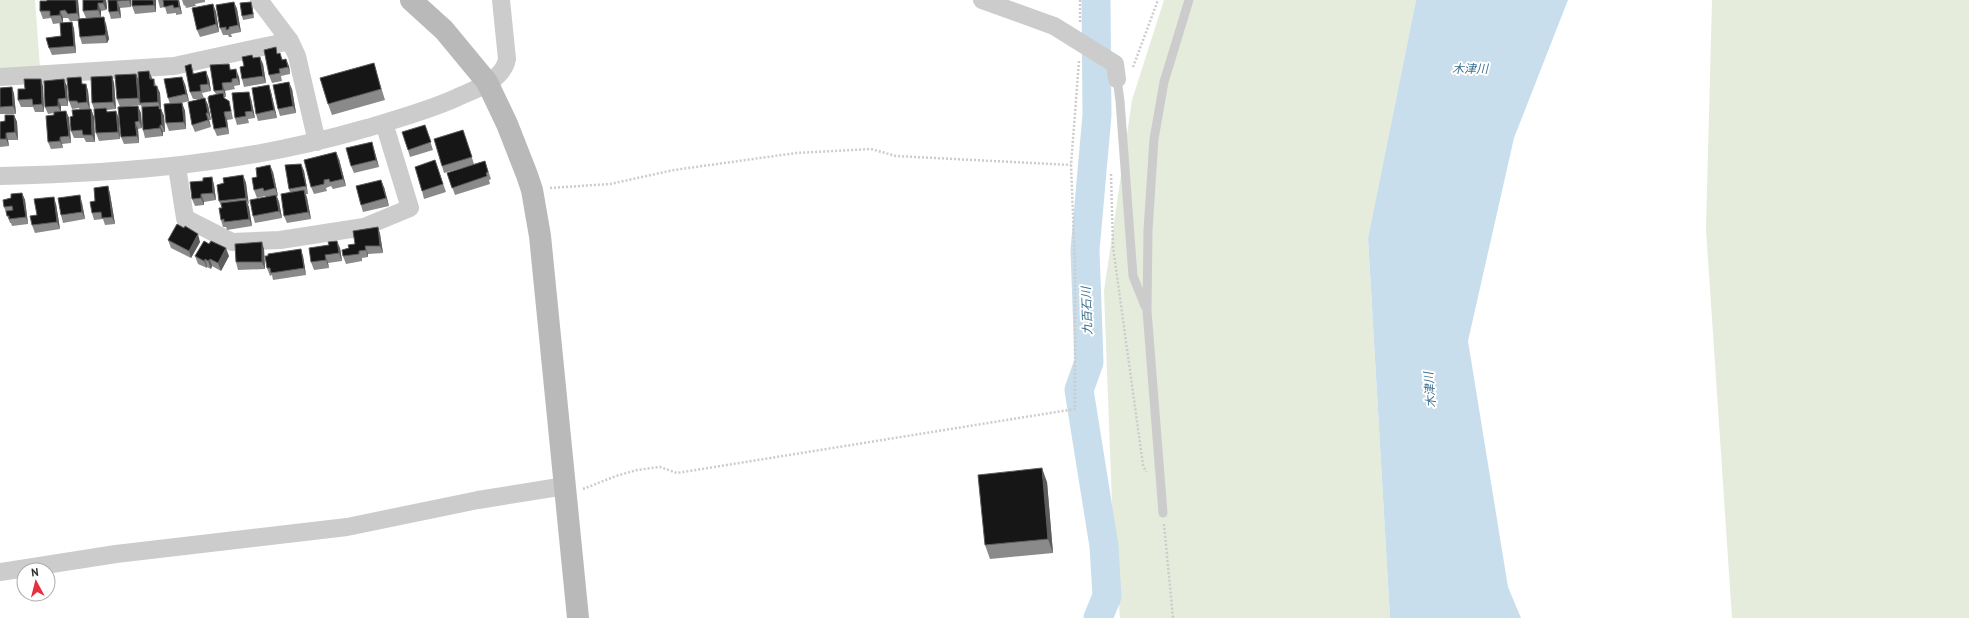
<svg xmlns="http://www.w3.org/2000/svg" width="1969" height="618" font-family="'PT Sans','Noto Sans JP',sans-serif">
<style>
.green{fill:#e5ecdc}
.water{fill:#c9deec}
.lines{fill:none;stroke-linecap:round;stroke-linejoin:round}
.river{stroke:#c9deec;stroke-width:29}
.path{stroke:#ccc;stroke-width:2.5;stroke-dasharray:2 2;stroke-linecap:butt}
.lane{stroke:#ccc;stroke-width:9}
.street{stroke:#ccc;stroke-width:18}
.secondary{stroke:#b9b9b9;stroke-width:22}
.wall{fill:#8a8a8a}
.shaded-wall{fill:#5c5c5c}
.building{fill:#161616;stroke:#5c5c5c}
.labels{text-anchor:middle;stroke-width:4;stroke-linejoin:round;paint-order:stroke}
.water-label{font-size:12px;font-style:italic;fill:#3c7091;stroke:#fff}
</style>
<rect width="100%" height="100%" fill="#fff"/>
<path class="green" d="M0,0H35L40,68L0,70Z
M1164,0H1416L1368,238L1390,618H1120L1113,530L1104,291L1132,100Z
M1712,0H1969V618H1732L1706,229Z"/>
<path class="water" d="M1416,0H1568L1514,138L1468,341L1508,587L1521,618H1390L1368,238Z"/>
<g class="lines">
<path class="river" d="M1096,0L1097,115L1085,250L1089,362L1079,390L1104,546L1107,596L1098,618"/>
<path class="path" d="M1080,22V0
M1133,67L1158,0
M1111,174L1113,247L1143,465L1146,472
M550,188L610,184L674,170L796,153L871,149L896,156L1071,165
M583,489L616,476L637,470L660,467L677,473L1075,409V266L1071,165L1079,61
M1164,524L1173,618"/>
<path class="lane" d="M1117,79L1120,101L1133,276L1145,306
M1163,513L1147,311L1148,230L1154,139L1164,82L1189,0"/>
<path class="street" d="M259,0L290,41L297,56L317,142
M982,0L1054,26L1115,64L1117,79
M0,77L174,66L290,41
M177,167L185,218L232,242L280,240L364,227L410,208L384,123
M0,176C128,173 244,164 367,128C397,119 427,111 456,98C473,90 503,81 507,59L501,0
M0,572L116,554L347,527L478,500L565,486"/>
<path class="secondary" d="M411,0L444,30L487,82L507,124L527,175L532,190L540,236L578,618"/>
</g>
<path class="wall" d="M47,0H78L79,19L86,18L83,11V0H106L107,8L106,10L101,11V17L106,24L109,39L107,43L82,44L80,37L79,21H70L68,18H63V23L72,22L74,29L76,53L52,55L49,48L61,36V23L53,24L51,18L43,19L40,11Z
M108,0H131V7L120,8L121,18L111,19L109,12Z
M156,0V12L135,14L132,6Z
M158,0H179L182,14L176,15V13L167,14L165,7L160,8Z
M182,0H205V2L195,4L196,6L186,8L185,5L184,6Z
M234,2L237,9L241,32L231,34L232,37H229L228,35H223L220,28Z
M251,2L252,5L254,18L243,20L242,16Z
M213,4L216,12L219,32L200,37L197,30Z
M278,54L289,66L290,74L281,76L282,81L272,83L269,75Z
M253,58L263,64L266,83L244,87L242,79L244,66Z
M374,63L377,74L385,100L332,115L328,104Z
M191,64L194,74L209,79L211,91L202,93L204,98L208,105L211,120H209L211,127L195,132L192,125L200,99H193L190,92Z
M229,64L231,70L239,77L240,85L234,86L235,89L225,91L226,97H224L231,109L233,119L227,120L229,134L217,136L214,129L216,94L214,91Z
M136,74L139,81L152,78V79H154L156,86L160,93L161,109L164,116L165,132H163V136L145,138L143,130L142,108L140,103L141,105L120,107L117,99Z
M112,76L114,83L116,109L107,110V111L119,118L120,139L99,141L96,133L94,109L92,103Z
M84,84H86L88,91L90,109H91L94,117L95,142H86L84,138H74L71,131L73,116L80,110L79,108L72,109L69,101Z
M185,84L189,101L178,104L182,103L185,111L186,129L169,131L166,123L170,104L168,98Z
M43,86L44,112H35L33,107H21L18,100L25,89Z
M67,86L68,106H61V111H66L69,118L71,143L62,144L63,148L51,149L48,142L54,113L48,114L45,107Z
M12,87L14,94L16,114H0V88Z
M292,89L296,113L280,116L278,109Z
M271,92L277,118L258,121L256,114Z
M251,99L255,118L248,119L249,123L237,125L235,118Z
M141,113L142,128L138,129L139,143L124,144L121,137Z
M14,115L17,122L18,140H8L9,146L0,147V122L5,121Z
M425,125L433,150L410,157L408,150Z
M463,130L474,164L485,161L491,179L489,180L490,184L455,195L447,173L469,166L444,173L442,166Z
M374,149L379,167L354,173L351,166Z
M339,159L346,186L333,189L331,186L326,188L327,191L314,194L311,187Z
M435,160L446,192L424,199L422,191Z
M301,164L304,171L308,194H306L307,198L311,219L287,223L284,216L290,193L289,189Z
M273,172L278,196H277L279,202L282,218L255,223L253,216L266,197L265,196L257,198L254,190Z
M243,175L246,183L248,205L252,226L227,230L226,227H223L221,220L222,208L219,201L224,183Z
M212,177L214,185L216,200L204,202V205L195,206L192,199L203,181Z
M108,186L110,194L115,224L105,225L103,219L94,220L92,213L95,201Z
M384,187L389,206L363,212L361,205Z
M22,193L25,200L28,224L12,226L11,223H10L4,207L11,198Z
M82,203L85,219L63,223L61,215Z
M56,204L60,229L35,233L32,225L37,215Z
M378,227L380,234L383,253L368,254V257L362,258V261L346,264L343,256L349,248Z
M168,240L200,242L191,258L171,248Z
M340,248L342,261L328,263L329,268L314,270L311,262Z
M264,249L265,269L238,270L236,262Z
M195,256H229L221,271L212,266L211,269L207,267V268L198,264Z
M303,256L306,275L273,280L272,275L270,276L267,268Z
M1047,482L1053,553L990,559L985,545Z"/>
<path class="shaded-wall" d="M76,0H78L80,21L77,13Z
M104,0H106L107,8L106,10L103,3Z
M129,0H131V7Z
M153,0H156V12L154,5Z
M178,0H179L182,14L179,7Z
M117,1L120,8L121,18L118,11Z
M234,2L237,9L241,32L238,25Z
M251,2L252,5L254,18L253,14Z
M98,3L101,11V18L98,10Z
M213,4L216,12L219,32L216,24Z
M60,11L63,18V23L60,15Z
M104,17L106,24L109,39L107,43L105,35Z
M72,22L74,29L76,53L74,46Z
M260,57L263,64L266,83L263,76Z
M286,59L289,66L290,74L288,67Z
M236,69L239,77L240,85L237,78Z
M149,71L152,78V87L150,79Z
M206,71L209,79L211,91L208,84Z
M136,74L139,81L141,105L138,98Z
M112,76L114,83L116,109L113,102Z
M182,77L185,84L189,101L186,94Z
M41,79L43,86L44,112L42,104Z
M64,79L67,86L68,106L66,98Z
M289,82L292,89L296,113L293,106Z
M222,83L225,91L226,97L223,90Z
M86,84L88,91L90,110L87,102Z
M269,85L271,92L277,118L274,110Z
M157,86L160,93L161,109L158,102Z
M12,87L14,94L16,114L13,106Z
M249,92L251,99L255,118L252,111Z
M205,98L208,105L211,120L208,113Z
M58,99L61,106V113L58,106Z
M182,103L185,111L186,129L184,122Z
M138,106L141,113L142,128L139,121Z
M91,109L94,117L95,142L92,135Z
M161,109L164,116L165,132L162,125Z
M66,111L69,118L71,143L69,136Z
M116,111L119,118L120,139L118,132Z
M224,112L227,120L229,134L227,127Z
M206,113L209,120L211,127L208,120Z
M14,115L17,122L18,140L15,132Z
M135,122L138,129L139,143L137,136Z
M160,125L163,132V136L160,128Z
M6,133L8,140L9,146L6,139Z
M60,137L62,144L63,148L60,141Z
M372,142L374,149L379,167L376,160Z
M336,152L339,159L346,186L343,179Z
M301,164L304,171L308,194L306,186Z
M270,165L273,172L278,196L275,188Z
M243,175L246,183L249,205L246,198Z
M212,177L214,185L216,200L213,193Z
M381,180L384,187L389,206L386,198Z
M108,186L110,194L115,224L112,217Z
M304,190L307,198L311,219L308,212Z
M22,193L25,200L28,224L26,217Z
M201,194L204,202V205L201,198Z
M80,195L82,203L85,219L82,212Z
M276,195L279,202L282,218L279,211Z
M54,197L56,204L60,229L57,222Z
M246,200L249,207L252,226L249,219Z
M378,227L380,234L383,253L380,246Z
M198,234L200,242L191,258L189,251Z
M337,241L340,248L342,261L339,253Z
M262,242L264,249L265,269L262,262Z
M365,246L368,254V257L366,250Z
M226,248L229,256L221,271L218,263Z
M301,249L303,256L306,275L304,268Z
M325,255L328,263L329,268L326,260Z
M205,259L207,267V268L204,261Z
M210,259L212,266L211,269L208,261Z
M1042,468L1047,482L1053,553L1048,539Z"/>
<path class="building" d="M47,0H76L77,13L68,14L65,10L60,11V15L50,16V11H40V1H47Z
M83,0H104V1L103,3H98V10L83,11Z
M108,0H129L117,1L118,11L109,12Z
M132,0H153L154,5L132,6Z
M163,0H178L179,7L174,8L173,5L164,7Z
M234,2L238,25L229,27V29L226,30V27L220,28L216,5Z
M251,2L253,14L242,16L240,3Z
M213,4L216,24L197,30L192,8Z
M104,17L106,32L105,35L80,37L78,19Z
M72,22L74,46L49,48L46,38L61,36L60,23Z
M276,47L277,54L280,53L282,60L286,59L288,67L279,69L280,73L269,75L264,50Z
M252,55L253,58L260,57L263,76L242,79L240,67L244,66L242,57Z
M374,63L381,89L328,104L320,78Z
M191,64L193,74L206,71L208,84L200,85L201,91L190,92L185,66Z
M229,64L230,70L236,69L237,78L232,79V82L222,83L223,90L214,91L210,65Z
M149,71L150,79H154V86H157L158,102L140,103L138,72Z
M136,74L138,98L117,99L115,75Z
M112,76L113,102L92,103L91,77Z
M81,77L82,84H86L87,102L78,103L77,101H69L67,78Z
M182,77L186,94L168,98L164,79Z
M24,79H41L42,104L33,105L32,99L18,100V89H25Z
M64,79L66,98L58,99V106L45,107L44,81Z
M289,82L293,106L278,109L273,85Z
M269,85L274,110L256,114L252,88Z
M12,87L13,106L0,107V88Z
M249,92L252,111L245,112L246,116L235,118L232,93Z
M223,93L224,98L229,101L231,111L224,112L227,127L214,129L208,98L209,96Z
M205,98L208,113H206L208,120L192,125L188,102Z
M182,103L184,122L166,123L164,104Z
M138,106L139,121L135,122L137,136L121,137L118,107Z
M159,106V109H161L162,125H160V128L143,130L142,107Z
M106,108L107,112L116,111L118,132L96,133L94,109Z
M91,109L92,135H83L82,130L71,131L70,117L73,116L72,110Z
M66,111L69,136L60,137V141L48,142L46,116L54,115V112Z
M5,115H14L15,132L6,133V139H0V122L5,121Z
M425,125L431,142L408,150L402,132Z
M463,130L472,157L442,166L434,139Z
M372,142L376,160L351,166L346,148Z
M336,152L343,179L330,182L329,179L324,180V184L311,187L304,160Z
M435,160L443,184L422,191L415,167Z
M485,161L488,172L486,173L487,176L452,188L447,173Z
M301,164L306,186L289,189L285,165Z
M270,165L275,188L264,191L263,188L254,190L252,178L257,177L256,168Z
M243,175L246,198L219,201L217,185L224,183L223,178Z
M212,177L213,193L201,194V198L192,199L190,182L203,181V178Z
M381,180L386,198L361,205L356,186Z
M108,186L112,217L102,218L101,212L92,213L90,202L95,201L94,188Z
M304,190L308,212L284,216L281,194Z
M22,193L26,217L9,219V216H7L6,211L13,210L12,206L4,207L3,200L11,198V194Z
M80,195L82,212L61,215L58,198Z
M276,195L279,211L253,216L250,200Z
M54,197L57,222L32,225L30,216L37,215L34,199Z
M246,200L249,219L224,222V219L221,220L219,208H222L221,203Z
M177,224L184,228L185,226L198,234L189,251L168,240Z
M378,227L380,246H365L366,250L359,251V254L343,256L342,250L349,248L348,245L355,244L353,231Z
M204,241L209,244L211,241L226,248L218,263L210,259L208,261L205,259L204,261L195,256Z
M337,241L339,253L325,255L326,260L311,262L309,248L329,245L328,242Z
M262,242V262H236L235,244Z
M301,249L304,268L271,273L270,268H267L265,256H268V254Z
M1042,468L1048,539L985,545L978,475Z"/>
<g class="labels">
<g class="water-label">
<text x="1470" y="73">木津川</text>
<text transform="translate(1087 311) rotate(-92)" y="4">九百石川</text>
<text transform="translate(1430 390) rotate(-95)" y="4">木津川</text>
</g>
</g>
<g transform="translate(36 582) rotate(353)"><circle r="19" fill="#ffffff" stroke="#acacac"/>
<path d="M0-3L7 15L0 10L-7 15Z" fill="#e5313f"/>
<text y="-6" font-size="11" font-weight="bold" text-anchor="middle" fill="#2f2f2f">N</text>
</g>
</svg>
